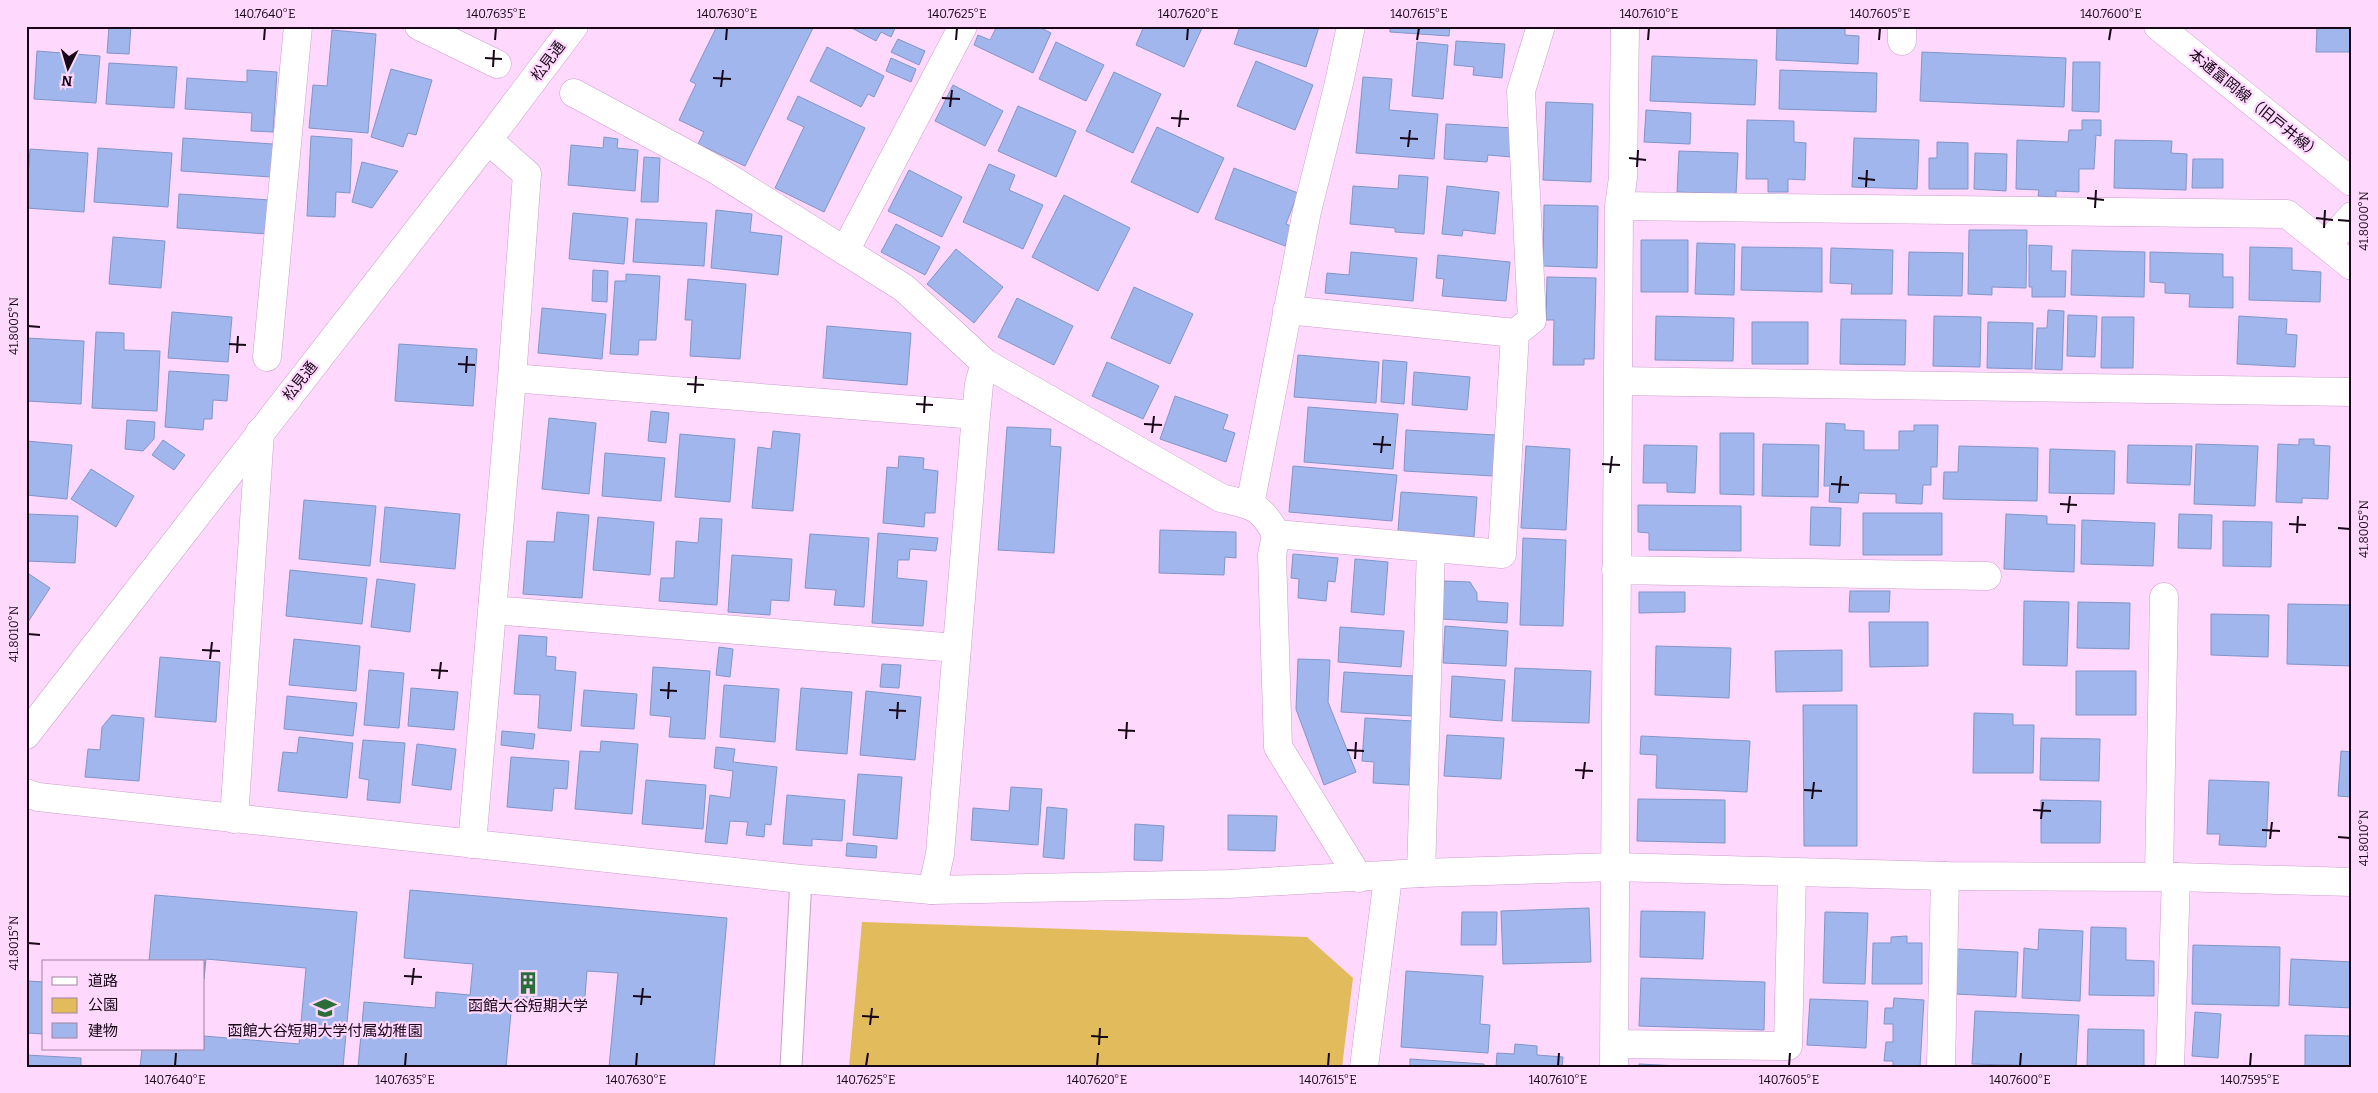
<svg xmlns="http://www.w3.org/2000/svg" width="2378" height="1093" font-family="Bitter,'Noto Sans JP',serif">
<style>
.green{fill:#e2bc5c}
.building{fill:#a1b6ec;stroke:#8195c9}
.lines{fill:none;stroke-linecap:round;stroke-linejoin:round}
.service-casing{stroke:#cd9ecb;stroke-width:23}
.minor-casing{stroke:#cd9ecb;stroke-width:29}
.tertiary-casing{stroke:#cd9ecb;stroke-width:29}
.service{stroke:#fff;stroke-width:21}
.minor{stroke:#fff;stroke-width:28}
.tertiary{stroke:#fff;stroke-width:28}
.ticks{fill:none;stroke:#170717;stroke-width:2}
.labels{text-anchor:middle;stroke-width:4.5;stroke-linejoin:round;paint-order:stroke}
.street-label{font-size:15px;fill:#170717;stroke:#ffd8fd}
.poi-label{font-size:15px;fill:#170717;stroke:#ffd8fd}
.neatline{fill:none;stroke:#170717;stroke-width:2}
.ticks-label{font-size:12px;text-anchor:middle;fill:#170717}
</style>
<rect width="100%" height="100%" fill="#ffd8fd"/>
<path class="green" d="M862,922L1307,937L1353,978L1342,1067H849Z"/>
<path class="building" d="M109,26H131L129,54L107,53Z
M717,26H814L745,166L698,144L704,132L679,120L696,84L690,81Z
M848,26H896L891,37L881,32L876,41Z
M997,26H1037L1051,33L1033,73L974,45L978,35L990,40Z
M1144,26H1203L1184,67L1136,45Z
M1240,26H1316L1319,27L1306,67L1234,44Z
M1390,26H1450L1449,36L1390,32Z
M1777,26H1845V35L1859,36L1858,64L1776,60Z
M2317,26H2352V52H2316Z
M332,30L376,34L368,133L309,128L313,85L327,86Z
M898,39L925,51L919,65L891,52Z
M1456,41L1505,44L1502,78L1473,75L1474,67L1454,65Z
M1056,42L1104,65L1086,101L1039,79Z
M1417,42L1448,45L1443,99L1412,96Z
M827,47L884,76L874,97L868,94L861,107L810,81Z
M37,51L100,56L96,103L34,99Z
M1922,52L2066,58L2064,107L1920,101Z
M1652,56L1757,60L1755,105L1650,101Z
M891,58L916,69L911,82L886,71Z
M1256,61L1313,85L1295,130L1237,106Z
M2073,62H2100L2099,112L2072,111Z
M109,63L177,67L174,108L106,104Z
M391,69L432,80L416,135L408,133L403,147L371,137Z
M247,70L277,72L273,132L251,131L252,113L185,109L187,78L247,82Z
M1780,70L1877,73L1876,112L1779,109Z
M1114,72L1161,94L1133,153L1086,131Z
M1363,77L1392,79L1389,110L1438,114L1434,159L1356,153Z
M953,85L1003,111L985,146L935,121Z
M798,96L865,128L824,212L775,188L804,127L787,119Z
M1546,102L1593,104L1591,182L1543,180Z
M1018,106L1076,131L1056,177L998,151Z
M1646,110L1691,113L1690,144L1644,142Z
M1747,120L1794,121V142L1806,143L1805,180L1788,179V192H1768V179H1746Z
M2082,120H2101V136L2096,135L2094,169H2079V192L2056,191V197L2038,196L2039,190L2016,189L2017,140L2068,142L2069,130H2082Z
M1446,124L1514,128L1512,157L1488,155L1487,162L1444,159Z
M1157,127L1224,158L1198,213L1131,182Z
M311,136L352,139L350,193L336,192L335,217L307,216Z
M604,137L618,139L617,148L638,150L635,191L568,185L571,145L603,148Z
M183,138L273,144L271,177L181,171Z
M1854,138L1919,140L1917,189L1852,187Z
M2115,140L2172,141L2171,153L2187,154L2186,190L2114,188Z
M1937,142L1968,143V189H1929V158H1937Z
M98,148L172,153L168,207L94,202Z
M30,149L88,153L84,212L26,208Z
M1679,151L1738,153L1736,194L1677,192Z
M1975,153L2007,154L2006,191L1974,189Z
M644,157L660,158L658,202H641Z
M2193,159H2223V188H2192Z
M362,162L398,171L372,208L352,202Z
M989,164L1015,175L1009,190L1043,205L1023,249L963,222Z
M1234,168L1298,193L1286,224L1293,227L1285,246L1215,219Z
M909,170L962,197L942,237L888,211Z
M1399,175L1428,177L1424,234L1395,232V228L1350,224L1353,186L1398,189Z
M1447,186L1499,192L1495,234L1463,230L1462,236L1442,234Z
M179,194L270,200L268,234L177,228Z
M1064,195L1130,228L1098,291L1032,257Z
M1544,205L1598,206L1597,268L1543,266Z
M716,210L752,214L750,232L782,236L778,275L711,268Z
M573,213L628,218L624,264L569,259Z
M636,219L707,223L704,266L633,262Z
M896,224L940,247L925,275L881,252Z
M1969,230H2027L2026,288L1992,287V295L1968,294Z
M113,237L165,241L161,288L109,284Z
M1641,240H1688V292H1641Z
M1697,243L1735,244L1734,295L1695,294Z
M2029,245L2052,246L2051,271H2066L2065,297H2032V287H2029Z
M1742,247L1822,248V292L1741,290Z
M2250,247L2292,248V270L2321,272L2320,302L2249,300Z
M1831,248L1893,250L1892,294H1851L1852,284L1830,283Z
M956,249L1003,287L974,323L927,284Z
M2072,250L2145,252L2144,297L2071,295Z
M1351,252L1417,258L1413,301L1325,293L1327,273L1349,275Z
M1909,252L1963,253L1962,296L1908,295Z
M2150,252L2223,254V277H2233V308L2189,307L2190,294L2165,293V283L2150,282Z
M1438,255L1510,262L1506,301L1442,296L1444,279L1436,278Z
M593,270L608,271L607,302L592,301Z
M626,274L660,276L656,340H639L638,355L610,354L615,281H626Z
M1547,277L1596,278L1594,359H1584V365H1553L1554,320H1546Z
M688,279L746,284L740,359L690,356L692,320H685Z
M1134,287L1193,314L1170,364L1111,338Z
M1017,298L1073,326L1054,365L998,337Z
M542,308L606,314L602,359L538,353Z
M2048,310L2064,311L2062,370L2035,369L2037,328H2047Z
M172,312L232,317L228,362L168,358Z
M2068,315L2097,316L2095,357L2067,356Z
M1656,316L1734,318L1733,361L1655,360Z
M1934,316L1981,317L1980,367L1933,366Z
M2239,316L2287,319L2286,334L2297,335L2295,367L2237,364Z
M2102,317H2134L2133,368H2101Z
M1841,319L1906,320L1905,365L1840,364Z
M1752,322H1808V364H1752Z
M1988,322L2033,323L2032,369L1987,368Z
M827,326L911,333L907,385L823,378Z
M96,332L124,333V350L160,351L157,411L92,408Z
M26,338L84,341L81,404L26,401Z
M399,344L477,349L473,406L395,401Z
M1298,355L1379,362L1376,403L1294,397Z
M1383,360L1407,362L1404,404L1381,402Z
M1107,362L1159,386L1143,419L1092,396Z
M169,371L229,375L227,401L213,400L212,419H204L203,430L165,427Z
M1414,372L1470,377L1467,410L1412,405Z
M1175,396L1228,415L1223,429L1235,433L1226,462L1160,439Z
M1308,407L1398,414L1393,469L1304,462Z
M651,411L669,413L666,443L648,441Z
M549,418L596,423L589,494L542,489Z
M127,420L155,422L154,439L143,451L125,449Z
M1826,423L1845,424V430L1864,431V450H1899V431H1914V425H1938L1937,467H1931V485H1923L1922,504L1896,503V494L1859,493L1858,503L1829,502L1830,486H1824Z
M1007,427L1051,429L1050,446L1061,447L1054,553L998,550Z
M1406,430L1496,435L1494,476L1404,471Z
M773,431L800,434L793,511L752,508L758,447L771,449Z
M1720,433H1754V495L1720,494Z
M680,434L735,439L730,502L675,497Z
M2299,439H2314V445L2330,446L2328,499L2302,498V503L2276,502L2278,444L2299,445Z
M163,440L185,455L174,470L152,455Z
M26,441L72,445L67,499L26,495Z
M1763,444L1819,445L1818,497L1762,496Z
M2196,444L2258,446L2255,506L2194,504Z
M1644,445L1697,446L1695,493L1667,492V483H1643Z
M2128,445L2192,446L2190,485L2127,483Z
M1526,446L1570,449L1566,530L1521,528Z
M1959,446L2038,448L2037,501L1943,499L1944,472H1958Z
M2050,449L2115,451L2114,494L2049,493Z
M605,453L665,458L661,501L602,496Z
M899,456L924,458L923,469L938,471L935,513H925L924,527L883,523L887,467L898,468Z
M1293,466L1397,475L1392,521L1289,512Z
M91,469L134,496L116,527L71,499Z
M1401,492L1477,497L1474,537L1398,531Z
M304,500L376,506L370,566L299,559Z
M1638,505L1741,506V551L1649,550V533L1638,532Z
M385,507L460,514L455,569L380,562Z
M1811,507L1841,508L1840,546L1810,545Z
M557,512L589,515L582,598L523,594L527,541L554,542Z
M1863,513H1942V555H1863Z
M26,514L78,516L75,563L26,561Z
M2006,514L2047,516V524L2075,525L2074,572L2004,569Z
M2179,514L2212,515L2211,549L2178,548Z
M598,517L654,522L650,575L593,570Z
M700,518L722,519L717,605L659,601L661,578H674L676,541L698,543Z
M2082,520L2155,523L2153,566L2081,564Z
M2223,521L2272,522L2271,567L2223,566Z
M1160,530L1236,532V558L1225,557L1224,575L1159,573Z
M878,533L938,538L936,551L910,549L909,560H898L897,578L927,581L923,626L872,623Z
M810,534L869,538L864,607L834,605L836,590L805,588Z
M1523,538L1566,540L1563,626L1520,625Z
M1293,554L1338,558L1335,582L1328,581L1326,601L1298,598L1299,579L1291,578Z
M732,555L792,559L789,601L771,600L770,615L728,612Z
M1355,559L1388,562L1384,615L1351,612Z
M290,570L367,578L362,624L286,616Z
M26,572L50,588L26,625Z
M377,579L415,584L410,632L371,627Z
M1444,581L1470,582L1477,593V601L1508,603L1507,623L1442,619Z
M1850,591H1890L1889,612H1849Z
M1639,592H1685V612L1639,613Z
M2024,601L2069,602L2067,666L2023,665Z
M2078,602L2130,603L2129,649L2077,648Z
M2288,604L2352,605V666L2287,664Z
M2211,614L2269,615L2268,657L2211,655Z
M1869,622H1928V666L1870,667Z
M1445,626L1508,631L1506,666L1443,663Z
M1340,627L1404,631L1401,667L1338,662Z
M519,635L547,637L546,656L556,657L555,670L576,672L571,731L538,728L540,695L514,694Z
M294,639L360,646L356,691L289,685Z
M1656,646L1731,648L1729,698L1655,695Z
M719,647L733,649L730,677L716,675Z
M1842,650V691L1776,692L1775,651Z
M160,657L220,662L216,722L155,717Z
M1298,659L1330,660L1328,702L1356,772L1324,785L1296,709Z
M882,664L901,665L899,688L880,687Z
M653,667L710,671L705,739L669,737L671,717L650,715Z
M1515,668L1591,671L1589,723L1512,721Z
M369,670L404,673L399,728L364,725Z
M2076,671H2136V715H2076Z
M1344,672L1414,676L1412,716L1341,712Z
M1452,676L1505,680L1502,721L1450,717Z
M724,685L779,689L775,742L720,737Z
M411,688L458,692L454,730L408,726Z
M801,688L852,692L847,754L796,750Z
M584,690L637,694L634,729L581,726Z
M866,691L921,697L915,760L860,755Z
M287,696L357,703L353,736L284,729Z
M1803,705H1857V846H1804Z
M1974,713L2013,714V725H2034L2033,773H1973Z
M112,715L144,718L139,781L85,777L88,749L100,750L102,727Z
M1365,718L1413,721L1409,785L1373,783L1374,762L1362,761Z
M502,731L535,734L533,749L501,745Z
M1447,735L1504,738L1501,779L1444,776Z
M1641,736L1750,741L1747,792L1656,788L1657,755L1640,754Z
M299,737L353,743L347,798L278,791L283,752L297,753Z
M2041,738L2100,739L2099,781L2040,780Z
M363,740L405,743L400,803L367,800L369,780L359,778Z
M601,741L638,744L632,814L575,809L580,751L600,752Z
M417,744L456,749L451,790L412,785Z
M716,747L735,749L733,762L777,767L771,825L765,824L764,837L746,835L748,822L730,821L727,844L705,842L710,795L730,798L733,771L714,768Z
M2341,751L2352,752V797L2338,796Z
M511,757L569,761L567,789L554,788L552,811L507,807Z
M858,774L902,777L897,839L853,835Z
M646,780L706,785L703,829L642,824Z
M2209,780L2269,782L2266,847L2219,845L2220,834H2207Z
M1011,787L1042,789L1038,845L971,840L973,808L1009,811Z
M787,795L845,800L842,841L812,839V846L783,844Z
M1638,799L1725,800V843L1637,841Z
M2041,800L2101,801L2100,843H2041Z
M1047,807L1067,809L1064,859L1043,857Z
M1228,815L1277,816L1275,851L1228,850Z
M1135,824L1164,826L1162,861L1134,860Z
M847,843L877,846L876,858L846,856Z
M410,890L727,918L714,1067H609L618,973L587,971L584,1009L512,1002L506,1067H358L364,1002L435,1008L436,992L470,995L473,964L404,958Z
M155,895L357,912L343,1067H140L142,1049H204V1036L299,1044L306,968L206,959L204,979V962H149Z
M1589,908L1591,962L1503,964L1501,911Z
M1641,911L1705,912L1703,959L1640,957Z
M1462,912H1497L1496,945H1461Z
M1825,912L1868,913L1865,984L1823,983Z
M2091,927L2126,928V960L2154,961V996L2089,995Z
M2039,929L2083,931L2080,1001L2022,998L2024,948L2038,950Z
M1907,936V943H1922V984H1872L1873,943H1891V937Z
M2193,945L2280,947L2279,1006L2192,1004Z
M1957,949L2018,952L2016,997L1955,994Z
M2291,959L2352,962V1008L2289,1005Z
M1406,971L1483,976L1480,1024L1490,1025L1488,1053L1401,1047Z
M1641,978L1765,982L1764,1030L1639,1026Z
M28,981L44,982V1034L26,1033Z
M1894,998L1924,1000L1920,1067H1893V1061H1884L1886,1042H1893V1024H1884L1885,1008H1893Z
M1810,999L1868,1001L1866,1048L1807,1045Z
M1975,1011L2079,1015L2076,1067L1972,1064Z
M2195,1012L2221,1014L2218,1058L2192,1056Z
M2088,1029L2144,1030V1067H2087Z
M2305,1035L2352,1036V1067H2305Z
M1515,1044L1537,1046V1055L1563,1057L1562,1067H1496L1497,1053L1514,1054Z
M26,1055L81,1058V1067H26Z
M1410,1059L1484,1064V1067H1410Z
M1639,1064L1700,1067H1639Z"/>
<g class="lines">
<defs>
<path id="service" d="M791,1067L801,879"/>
<path id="minor" d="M419,26L497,64
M1902,41V26
M574,93L713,168L904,288L985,363L1221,498C1251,505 1261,505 1276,534L1502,554L1515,333
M1619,206L1623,178L1625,26
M2327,245L2352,216
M845,251L963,26
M1287,310L1515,333L1532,320L1521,91L1541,26
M267,357L298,26
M512,378L976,415
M1618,381L2352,392
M1250,505L1307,211L1339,83L1351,26
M1276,534L1272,555L1278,747L1359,878
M1616,570L1987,576
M492,610L956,648
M234,819L260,432
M472,844L512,378L527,174L488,140
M1421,873L1431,548
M2159,876L2164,597
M932,890L940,854L976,415L979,384L985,363
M1614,1044L1788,1046L1792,873
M1364,1067L1388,877
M1614,1067L1619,206L2287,214L2352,266
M1941,1067L1945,876
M2170,1067L2176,877"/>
<path id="tertiary" d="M2158,26L2352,182
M26,735L488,140L574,26
M26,793L38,797L801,879L932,890L1228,884L1421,873L1614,867L1945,876L2176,877L2352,882"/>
</defs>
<use href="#service" class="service-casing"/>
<use href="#minor" class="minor-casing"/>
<use href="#tertiary" class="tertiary-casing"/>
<use href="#service" class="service"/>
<use href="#minor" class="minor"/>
<use href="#tertiary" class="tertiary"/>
</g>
<path class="ticks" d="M264,40L265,28M495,40L496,28M726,40L727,28M956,40L957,28M1187,40L1188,28M1417,40L1419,28M1648,40L1649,28M1879,40L1880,28M2109,40L2111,28M485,58L502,59M493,67L494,50M713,78L731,79M721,87L723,70M942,98L960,99M950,107L952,90M1171,118L1189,119M1179,127L1181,110M1400,138L1418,139M1408,147L1410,130M1629,158L1646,160M1637,167L1638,150M1858,178L1875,180M1866,187L1867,170M2087,198L2104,200M2095,208L2096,190M2316,218L2333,220M2338,220L2350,221M2324,228L2325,210M28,326L40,327M229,344L246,345M237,353L238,336M458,364L475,365M466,373L467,356M687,384L704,385M695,393L696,376M916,404L933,405M924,413L925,396M1144,424L1162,425M1152,433L1154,416M1373,444L1391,445M1381,453L1383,436M1602,464L1620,465M1610,473L1612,456M1831,484L1849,485M1839,493L1841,476M2060,504L2077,505M2068,513L2070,496M2289,524L2306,525M2338,528L2350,529M2297,533L2298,516M28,634L40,635M202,650L220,651M210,659L212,642M431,670L448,671M439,679L441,662M660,690L677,691M668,699L669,682M889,710L906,711M897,719L898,702M1118,730L1135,731M1126,739L1127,722M1347,750L1364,751M1355,759L1356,742M1575,770L1593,771M1583,779L1585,762M1804,790L1822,791M1812,799L1814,782M2033,810L2051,811M2041,819L2043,802M2262,830L2280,831M2338,837L2350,838M2270,839L2272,822M28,943L40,944M404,976L422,977M412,985L414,968M633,996L651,997M641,1005L643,988M862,1016L879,1017M870,1025L872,1008M1091,1036L1108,1037M1099,1045L1100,1028M175,1066L176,1053M405,1066L406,1053M636,1066L637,1053M866,1066L868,1053M1097,1066L1098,1053M1328,1066L1329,1053M1558,1066L1559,1053M1789,1066L1790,1053M2020,1066L2021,1053M2250,1066L2251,1053"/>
<defs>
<symbol id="building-bare" viewBox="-9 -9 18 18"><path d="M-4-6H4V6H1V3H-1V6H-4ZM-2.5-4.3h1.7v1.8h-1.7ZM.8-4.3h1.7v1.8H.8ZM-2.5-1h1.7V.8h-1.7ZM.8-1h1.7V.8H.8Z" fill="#2a6d38" stroke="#ffd8fd" stroke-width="2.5" paint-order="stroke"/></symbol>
<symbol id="school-bare" viewBox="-9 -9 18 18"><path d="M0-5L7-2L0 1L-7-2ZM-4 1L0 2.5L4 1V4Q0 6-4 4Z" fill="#2a6d38" stroke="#ffd8fd" stroke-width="2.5" paint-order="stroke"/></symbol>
</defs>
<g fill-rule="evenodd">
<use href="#building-bare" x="512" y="967" width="32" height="32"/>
<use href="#school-bare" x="309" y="992" width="32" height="32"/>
</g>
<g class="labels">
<g class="street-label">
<text transform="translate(548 61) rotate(-53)" y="5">松見通</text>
<text transform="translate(2255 104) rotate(39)" y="5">本通富岡線（旧戸井線）</text>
<text transform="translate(300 381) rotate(-52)" y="5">松見通</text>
</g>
<g class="poi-label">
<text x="528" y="1011">函館大谷短期大学</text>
<text x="325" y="1036">函館大谷短期大学付属幼稚園</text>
</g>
</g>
<rect width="2378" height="1093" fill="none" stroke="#ffd8fd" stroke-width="55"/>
<rect x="42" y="960" width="162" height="90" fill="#ffd8fd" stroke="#a284a1"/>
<rect x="52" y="977" width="25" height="8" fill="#ffffff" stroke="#a284a1"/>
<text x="88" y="986" font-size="15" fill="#170717">道路</text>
<rect x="52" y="998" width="25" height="15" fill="#e2bc5c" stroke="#a284a1"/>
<text x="88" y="1010" font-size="15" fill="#170717">公園</text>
<rect x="52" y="1023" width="25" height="15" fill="#a1b6ec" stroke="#a284a1"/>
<text x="88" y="1036" font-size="15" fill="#170717">建物</text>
<g transform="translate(68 68) rotate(185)" stroke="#ffd8fd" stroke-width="4" paint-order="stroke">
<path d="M0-4L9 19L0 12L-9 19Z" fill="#170717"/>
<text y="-8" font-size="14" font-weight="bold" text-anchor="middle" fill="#170717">N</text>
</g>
<rect x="28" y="28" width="2322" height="1038" class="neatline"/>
<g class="ticks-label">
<text x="265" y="18">140.7640°E</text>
<text x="496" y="18">140.7635°E</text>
<text x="727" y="18">140.7630°E</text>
<text x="957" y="18">140.7625°E</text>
<text x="1188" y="18">140.7620°E</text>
<text x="1419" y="18">140.7615°E</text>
<text x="1649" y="18">140.7610°E</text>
<text x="1880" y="18">140.7605°E</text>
<text x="2111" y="18">140.7600°E</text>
<text transform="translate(2364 221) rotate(-90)" y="4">41.8000°N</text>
<text transform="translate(14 326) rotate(-90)" y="4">41.8005°N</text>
<text transform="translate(2364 529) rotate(-90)" y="4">41.8005°N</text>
<text transform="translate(14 634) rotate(-90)" y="4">41.8010°N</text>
<text transform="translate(2364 838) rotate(-90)" y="4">41.8010°N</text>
<text transform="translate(14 943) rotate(-90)" y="4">41.8015°N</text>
<text x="175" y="1084">140.7640°E</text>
<text x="405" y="1084">140.7635°E</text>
<text x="636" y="1084">140.7630°E</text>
<text x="866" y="1084">140.7625°E</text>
<text x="1097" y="1084">140.7620°E</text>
<text x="1328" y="1084">140.7615°E</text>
<text x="1558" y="1084">140.7610°E</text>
<text x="1789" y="1084">140.7605°E</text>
<text x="2020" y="1084">140.7600°E</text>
<text x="2250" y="1084">140.7595°E</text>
</g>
</svg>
